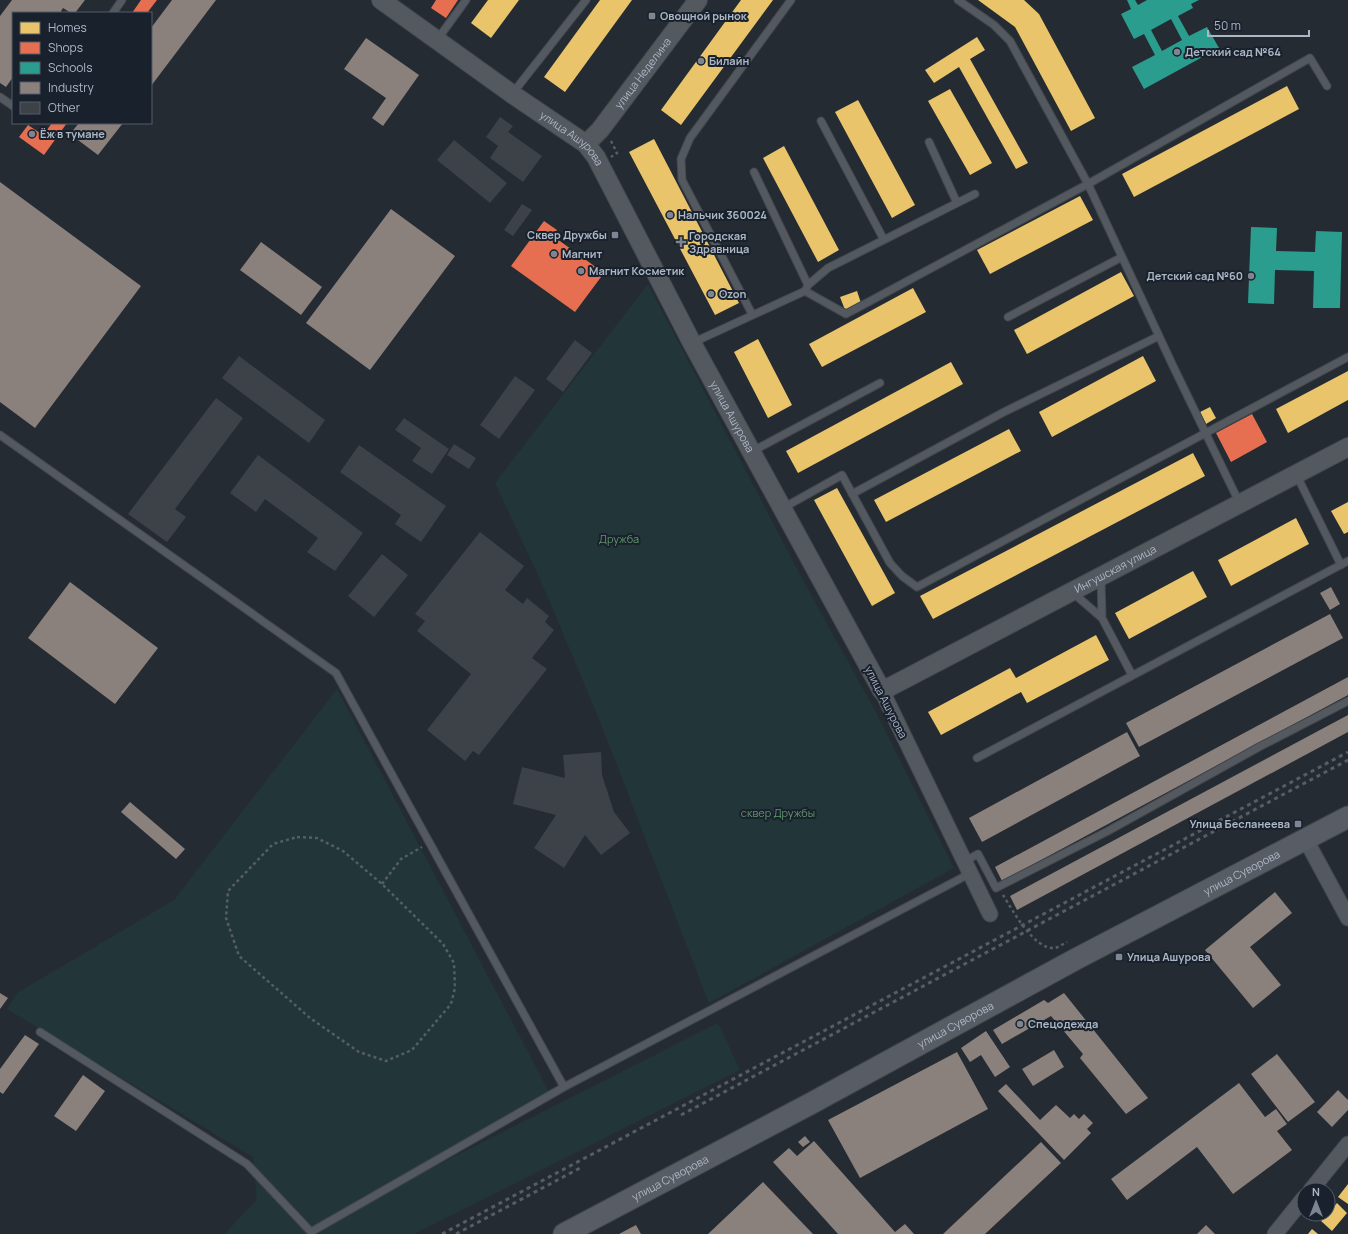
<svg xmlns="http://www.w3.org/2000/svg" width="1348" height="1234" font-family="Manrope,sans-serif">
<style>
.green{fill:#223538}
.homes{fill:#e9c46a}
.shops{fill:#e76f51}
.schools{fill:#2a9d8f;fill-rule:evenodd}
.industry{fill:#8a817c}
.building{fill:#3c4248}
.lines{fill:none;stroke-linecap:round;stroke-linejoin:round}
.service-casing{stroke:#42474d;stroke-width:9}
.minor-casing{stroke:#42474d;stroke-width:17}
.tertiary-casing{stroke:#42474d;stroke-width:20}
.secondary-casing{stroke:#42474d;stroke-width:23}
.path{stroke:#565e64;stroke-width:2.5;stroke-dasharray:3 3;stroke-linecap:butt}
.service{stroke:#545960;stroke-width:7}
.minor{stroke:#545960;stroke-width:15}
.tertiary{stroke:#545960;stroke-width:18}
.secondary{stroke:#585d65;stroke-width:21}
.rail{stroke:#585c64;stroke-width:3;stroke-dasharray:4 4;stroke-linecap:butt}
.poi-dot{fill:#7d8592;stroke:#18212c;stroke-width:1.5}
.labels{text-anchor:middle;stroke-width:4;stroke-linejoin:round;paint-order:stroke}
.poi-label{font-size:11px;font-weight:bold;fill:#acb6c5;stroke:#18212c;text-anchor:start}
.street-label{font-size:11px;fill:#acb6c5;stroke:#18212c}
.park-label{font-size:11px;fill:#63966e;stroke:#18212c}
</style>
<rect width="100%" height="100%" fill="#252b32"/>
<path class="green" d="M648,284L804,582L877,714L954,868L709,1003L601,724L544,588L495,483Z
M337,689L550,1094L366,1201L718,1023L740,1070L414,1234H224L257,1200L253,1157L7,1009L17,993L174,900Z"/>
<path class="homes" d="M488,0H519L491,38L471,23Z
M600,0H632L565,92L544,77Z
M741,0H773L681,125L661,110Z
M978,0H1024L1039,14L1095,118L1071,131L1015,27Z
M977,37L985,50L970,59L1028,163L1016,169L959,67L934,83L925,70Z
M1287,86L1299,109L1134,197L1122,174Z
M950,89L992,163L970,175L928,101Z
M858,100L915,205L892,218L835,112Z
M654,139L739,303L715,315L629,152Z
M784,146L839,250L818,262L763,158Z
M1080,196L1093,220L990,274L977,250Z
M1121,272L1134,296L1027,354L1014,330Z
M913,288L926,312L822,367L809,344Z
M857,291L861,303L845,310L840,297Z
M758,339L792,405L768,418L734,352Z
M1143,356L1156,381L1052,437L1039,412Z
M951,362L963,384L798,473L786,451Z
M1348,371V400L1288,433L1276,409Z
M1210,407L1216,418L1206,424L1200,412Z
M1009,429L1021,451L886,522L874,500Z
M1193,453L1205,476L933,619L920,596Z
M837,488L895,593L872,606L814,500Z
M1348,502V532L1344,534L1331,511Z
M1296,518L1309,544L1231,586L1218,560Z
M1193,571L1207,597L1129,639L1115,613Z
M1096,635L1109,660L1027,703L1021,692L941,735L928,712L1010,668L1016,678Z
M1348,1184V1204L1338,1197Z
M1337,1203L1347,1213L1332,1231L1321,1221Z
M1312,1229L1318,1234H1308Z"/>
<path class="shops" d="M141,0H157L147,13H132Z
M436,0H458L446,18L431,8Z
M52,123H67L44,155L19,137L28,125L43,135Z
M544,221L557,230L553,236L604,273L575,312L511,266Z
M1252,414L1267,442L1231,462L1216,433Z"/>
<path class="schools" d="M1127,0H1135L1138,5L1147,0H1199L1191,4L1193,8L1178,16L1189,36L1207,27L1219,48L1144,89L1132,67L1155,55L1144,34L1134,39L1121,14L1131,9ZM1171,19L1182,40L1162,51L1151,30Z
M1251,227L1277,228L1276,251L1315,252L1316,231L1342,232L1340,308H1313L1314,271L1275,270L1274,304L1248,303Z"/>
<path class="industry" d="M12,0H85L75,13H71L63,8L60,13H13V77L6,87L0,83V16Z
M172,0H216L151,86V28Z
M366,38L419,75L383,126L372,118L386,98L344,69Z
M79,123H123L98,155L70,134Z
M0,182L141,286L35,428L0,402Z
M391,209L455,256L370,370L306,323Z
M261,242L322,287L301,315L240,270Z
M70,582L158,648L115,704L28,638Z
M1331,587L1340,604L1330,610L1320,593Z
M1330,614L1343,638L1139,747L1126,723Z
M1348,677V695L1002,881L995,867Z
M1348,715V732L1017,910L1010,896Z
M1127,732L1140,756L982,842L969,818Z
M130,802L185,849L176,859L121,812Z
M1275,892L1292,913L1250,947L1281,985L1253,1008L1205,950Z
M0,993L8,998L0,1009Z
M1064,993L1148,1098L1126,1114L1080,1058L1083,1054L1051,1016L1002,1044L993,1030L1044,1000L1048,1003Z
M986,1031L1010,1067L995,1077L981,1055L970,1062L961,1048Z
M25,1035L39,1044L3,1094L0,1092V1069Z
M1054,1050L1064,1067L1033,1086L1022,1069Z
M957,1052L988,1109L860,1178L828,1120Z
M1277,1054L1315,1102L1288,1122L1251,1074Z
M83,1075L105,1091L76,1131L54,1116Z
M1239,1083L1265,1117L1276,1109L1287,1124L1277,1131L1292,1150L1233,1194L1197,1147L1127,1200L1111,1179Z
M1006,1084L1040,1120L1056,1105L1070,1118L1074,1114L1079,1119L1084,1114L1093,1123L1087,1129L1091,1133L1064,1160L998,1091Z
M1338,1090L1348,1100V1110L1332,1127L1317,1112Z
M805,1136L810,1142L803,1147L798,1142Z
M814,1141L895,1232L905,1224L914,1234H838L773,1162L789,1148L797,1156Z
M1041,1142L1061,1163L985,1234H943Z
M763,1182L813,1234H708Z
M636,1225L641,1234H619Z
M1206,1225L1215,1234H1197Z"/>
<path class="building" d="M500,117L513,126L508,132L542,156L523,182L490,158L498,146L486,137Z
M454,140L507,183L490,203L437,160Z
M522,204L532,210L513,236L504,230Z
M575,340L592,353L563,392L546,379Z
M239,356L325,420L309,443L222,378Z
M515,376L535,390L499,439L480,425Z
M216,398L243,418L175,509L186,517L167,542L128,514Z
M404,418L449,449L432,474L412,461L421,448L395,430Z
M454,444L476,458L469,469L447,455Z
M359,445L446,506L421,542L395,524L401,515L340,472Z
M258,455L363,533L335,571L307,552L318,538L265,499L256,512L230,493Z
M480,532L524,566L505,590L523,604L527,598L549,616L545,622L554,630L532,658L547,669L479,755L473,751L465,761L427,730L471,674L417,631L425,621L415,614Z
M382,554L408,575L374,617L348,596Z
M601,752L602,775L614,812L630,833L601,855L585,835L564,868L534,848L556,815L513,804L522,767L565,778L563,755Z"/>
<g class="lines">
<defs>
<path id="service" d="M958,0L994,25L1010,41L1088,184L1310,58L1327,86
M113,13L122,0
M437,40L466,0
M512,94L586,0
M0,97L13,106
M821,121L884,240
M929,142L957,203
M754,172L808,285L806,289
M808,285L828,268L975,194
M752,314L682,180L681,159L690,138L791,0
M1008,317L1122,257
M692,343L805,291L846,314L1088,184L1173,366L1240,504
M0,435L336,673L564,1087
M751,452L880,383
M1296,474L1341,565
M852,494L1004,412L1159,336
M783,508L842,475L890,563L902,576L917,587L1348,357
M1101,577L1102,618L1132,675
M1072,592L1102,618
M977,758L1348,561
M965,861L978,854L996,888L1108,831L1259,747L1348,701
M40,1032L247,1164L311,1232L564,1087L971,873"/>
<path id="minor" d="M882,691L990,914
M1306,840L1348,918
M1311,1190L1348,1144
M1275,1234L1304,1198"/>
<g id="tertiary">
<path id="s1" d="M381,0L512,94L586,144L596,157L692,343L882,691L1348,447"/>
<path id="s2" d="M586,144L600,130L698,0"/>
</g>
<g id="secondary">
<path id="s3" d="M564,1234L810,1104L1076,959L1348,817"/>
</g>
</defs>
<use href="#service" class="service-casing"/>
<use href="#minor" class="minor-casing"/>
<use href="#tertiary" class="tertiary-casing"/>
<use href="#secondary" class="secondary-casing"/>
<path class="path" d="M611,141L617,153L611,157
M297,837L317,838L343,851L382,884L443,944L454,963L455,988L451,1004L412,1050L386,1061L359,1052L310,1018L239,956L226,918L228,891L273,844Z
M382,884L401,859L422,847
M1003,895C1013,911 1034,950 1055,948C1059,947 1063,944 1067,942"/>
<use href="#service" class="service"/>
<use href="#minor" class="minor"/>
<use href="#tertiary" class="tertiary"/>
<use href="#secondary" class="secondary"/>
<path class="rail" d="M681,1115L1348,760
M442,1234L1348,752
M456,1234L582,1167"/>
</g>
<g class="poi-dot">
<rect x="648" y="12" width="8" height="8" rx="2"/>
<circle cx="1177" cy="52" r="4"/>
<circle cx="701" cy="61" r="4"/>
<circle cx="32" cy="134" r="4"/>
<circle cx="670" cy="215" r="4"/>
<rect x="611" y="231" width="8" height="8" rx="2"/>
<path d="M679 236h4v4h4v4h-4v4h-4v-4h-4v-4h4z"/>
<circle cx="554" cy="254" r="4"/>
<circle cx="581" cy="271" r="4"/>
<circle cx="1251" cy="276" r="4"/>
<circle cx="711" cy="294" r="4"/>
<rect x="1294" y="820" width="8" height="8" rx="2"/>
<rect x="1115" y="953" width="8" height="8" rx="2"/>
<circle cx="1020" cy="1024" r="4"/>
</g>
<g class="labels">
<g class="poi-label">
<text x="660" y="20">Овощной рынок</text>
<text x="1185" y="56">Детский сад №64</text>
<text x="709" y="65">Билайн</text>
<text x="40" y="138">Ёж в тумане</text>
<text x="678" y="219">Нальчик 360024</text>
<text x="607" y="239" text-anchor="end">Сквер Дружбы</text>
<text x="689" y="240">Городская<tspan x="689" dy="13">Здравница</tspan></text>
<text x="562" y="258">Магнит</text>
<text x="589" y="275">Магнит Косметик</text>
<text x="1243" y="280" text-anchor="end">Детский сад №60</text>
<text x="719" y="298">Ozon</text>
<text x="1290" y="828" text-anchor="end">Улица Бесланеева</text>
<text x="1127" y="961">Улица Ашурова</text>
<text x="1028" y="1028">Спецодежда</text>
</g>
<g class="street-label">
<text dy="4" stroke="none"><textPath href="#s2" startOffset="91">улица Неделина</textPath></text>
<text dy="4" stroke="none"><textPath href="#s1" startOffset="236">улица Ашурова</textPath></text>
<text dy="4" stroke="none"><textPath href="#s1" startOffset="560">улица Ашурова</textPath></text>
<text dy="4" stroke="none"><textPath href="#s1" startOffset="1136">Ингушская улица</textPath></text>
<text transform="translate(886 702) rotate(63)" y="4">улица Ашурова</text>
<text dy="4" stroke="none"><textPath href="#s3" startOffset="768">улица Суворова</textPath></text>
<text dy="4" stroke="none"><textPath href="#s3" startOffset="444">улица Суворова</textPath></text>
<text dy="4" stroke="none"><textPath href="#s3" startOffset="120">улица Суворова</textPath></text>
</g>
<g class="park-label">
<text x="619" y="543">Дружба</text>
<text x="778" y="817">сквер Дружбы</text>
</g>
</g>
<rect x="12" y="12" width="140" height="112" fill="#18212c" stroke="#535d69"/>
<rect x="20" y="22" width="20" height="12" fill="#e9c46a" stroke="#535d69"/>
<text x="48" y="32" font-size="12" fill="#acb6c5">Homes</text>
<rect x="20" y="42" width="20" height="12" fill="#e76f51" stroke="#535d69"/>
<text x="48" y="52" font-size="12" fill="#acb6c5">Shops</text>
<rect x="20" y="62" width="20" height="12" fill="#2a9d8f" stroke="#535d69"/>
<text x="48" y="72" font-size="12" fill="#acb6c5">Schools</text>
<rect x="20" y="82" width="20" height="12" fill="#8a817c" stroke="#535d69"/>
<text x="48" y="92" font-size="12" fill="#acb6c5">Industry</text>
<rect x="20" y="102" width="20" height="12" fill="#3c4248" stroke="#535d69"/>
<text x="48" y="112" font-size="12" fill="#acb6c5">Other</text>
<g transform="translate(1316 1202)"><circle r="19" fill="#18212c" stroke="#535d69"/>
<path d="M0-3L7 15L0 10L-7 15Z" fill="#7d8592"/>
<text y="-6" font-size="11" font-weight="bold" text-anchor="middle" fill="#acb6c5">N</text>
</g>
<path d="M1208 30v6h101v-6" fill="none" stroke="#acb6c5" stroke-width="2"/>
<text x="1214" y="30" font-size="12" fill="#acb6c5" stroke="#18212c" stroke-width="3" paint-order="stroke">50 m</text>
</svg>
